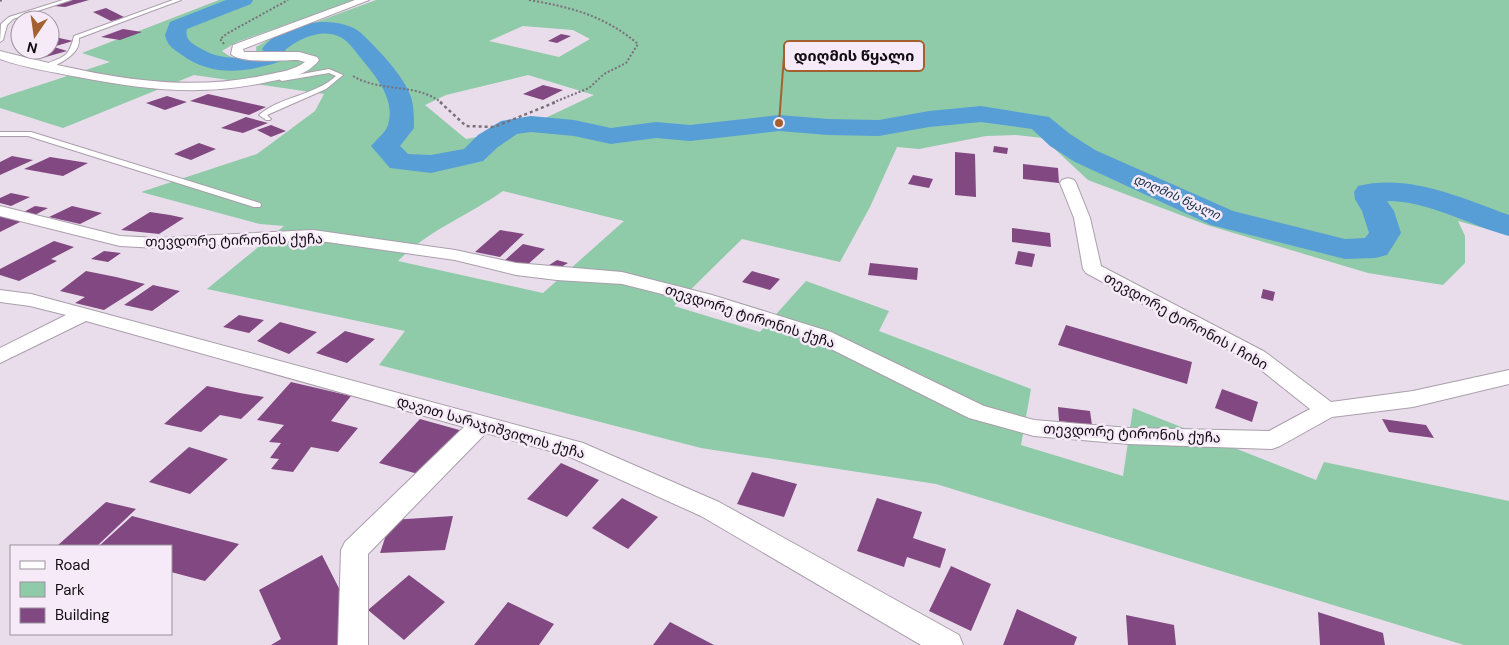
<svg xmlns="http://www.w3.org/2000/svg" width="1509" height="645" font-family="'DM Sans','Noto Sans Georgian',sans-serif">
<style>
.green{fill:#8fcaa9;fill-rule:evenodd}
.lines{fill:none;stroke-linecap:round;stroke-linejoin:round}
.river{fill:#579ed7;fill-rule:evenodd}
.building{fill:#824881}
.lane-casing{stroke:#aa9eac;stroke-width:2}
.street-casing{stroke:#aa9eac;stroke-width:2}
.path-far1{stroke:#79717a;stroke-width:2;stroke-dasharray:2 2;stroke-linecap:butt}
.path{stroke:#79717a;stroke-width:2.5;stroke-dasharray:3 3;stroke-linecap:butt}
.lane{fill:#fff;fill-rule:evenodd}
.street{fill:#fff;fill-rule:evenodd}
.labels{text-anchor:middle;stroke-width:5;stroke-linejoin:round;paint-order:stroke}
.far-water-label{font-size:12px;font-style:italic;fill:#0f2e45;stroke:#f6eaf8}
.street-label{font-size:14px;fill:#100c11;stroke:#f6eaf8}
.leader{fill:none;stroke:#a46030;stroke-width:2}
.callout-dot{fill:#a46030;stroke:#f6eaf8;stroke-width:2}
.callout{fill:#f6eaf8;stroke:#a46030;stroke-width:2}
.callout-label{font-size:15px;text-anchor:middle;font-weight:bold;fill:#100c11}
</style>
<rect width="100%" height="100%" fill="#e9ddeb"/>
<path class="green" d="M219,0H357L237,42L222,51C233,60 244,60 257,59L256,47L270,39L376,0H1509V235L1458,221L1465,236V263L1443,285L1368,273L1207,225L1088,180L1043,138L1016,135L986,136L919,149L897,147L870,207L840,262L742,239L674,306L760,332L806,281L889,311L879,331L1031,389L1021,445L1123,476L1133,408L1316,480L1324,462L1509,501V645H1464L936,484L701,448L379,365L405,331L207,289L284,226L260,224L141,192L257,154L315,111L324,94L194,75L63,128L0,108V98L110,62L82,53ZM523,26L573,30L590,39L559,57L489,41ZM528,75L594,95L522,129L466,139L425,105L446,95ZM503,191L624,221L543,293L398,261C427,231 469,215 503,191Z"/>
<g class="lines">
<path class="river" d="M226,0H253L251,4L187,29C185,39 190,42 198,47C219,60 239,60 262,53L264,52L262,49C280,23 336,12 361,33C377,48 404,76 411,97C414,107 414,118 414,128L400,146L408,154L431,155L464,149L478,135L501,121L531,116L574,120L611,128L656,122L690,125L779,115L828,119L879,120L929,111L981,106L1049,117L1070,134L1095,150L1233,211L1345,239L1365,238L1369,233L1362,211L1355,199L1354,192L1358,186C1408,173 1463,198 1509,215V236C1468,225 1430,201 1387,201L1394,211L1401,233L1387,255L1375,258L1345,259L1211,225L1075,162L1050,146L1032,129L981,122L929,127L879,136L828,135L779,131L690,141L656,138L611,144L574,136L531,132L517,134L498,147L483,161L431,173L390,168L371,146C376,140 386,132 388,125C396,98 375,76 360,57C355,51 349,42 342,38C323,27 300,38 285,50L288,54C283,62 273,64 264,66C235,74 207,73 182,55C173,49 167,45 165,35L170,22Z"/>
</g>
<path class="building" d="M73,0H89L65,7L54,6Z
M106,8L126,18L111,21L93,12Z
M35,12L46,13L29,19L18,17Z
M123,29L142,32L120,40L101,37Z
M561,34L571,36L557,43L548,41Z
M50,36L73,41L56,46L50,45Z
M54,47L67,51L35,60L22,57L50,50Z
M543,85L563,90L543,100L523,94Z
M208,94L266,107L249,115L190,101Z
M167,96L187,102L165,110L146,103Z
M246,117L268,123L243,133L221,128Z
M271,125L286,131L271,137L257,130Z
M199,143L216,149L191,160L174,154Z
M994,146L1008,148L1007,154L993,152Z
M955,152L975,154L976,197L955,195Z
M12,156L33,160L0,175V162Z
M50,157L88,163L63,176L24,169Z
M1023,164L1058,168L1059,183L1023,179Z
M913,175L933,179L929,188L908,184Z
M11,193L30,197L11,206L0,203V198Z
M35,206L48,208L33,216L20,214Z
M72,206L102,213L80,224L49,217Z
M150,212L170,215L184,218L159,234L121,230Z
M0,214L24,220L0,232Z
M1012,228L1050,233L1051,247L1012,242Z
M500,230L524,234L500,257L475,252Z
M54,241L74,247L51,259L57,261L19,281L0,275V269Z
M523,244L545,249L526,266L504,261Z
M104,251L121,253L108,262L91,259Z
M1018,251L1035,254L1032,267L1015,264Z
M557,260L568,263L556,270L543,269Z
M870,263L918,268L917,280L868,275Z
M86,271L116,277L145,284L104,310L75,303L85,297L60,291Z
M752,271L780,279L770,290L742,282Z
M153,285L180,291L152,311L124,305Z
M1263,289L1275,292L1273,301L1261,298Z
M239,315L264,320L249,333L223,327Z
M280,322L317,332L289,354L257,341Z
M1066,325L1192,362L1187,384L1058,345Z
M345,331L375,339L347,363L316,353Z
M291,382L351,396L331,421L358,428L338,452L311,447L293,472L271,469L279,459L270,458L281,443L269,442L284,425L257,420Z
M207,386L240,393L264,397L241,419L220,415L201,432L164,424Z
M1222,389L1258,402L1252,422L1215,408Z
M1058,407L1090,411L1092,425L1059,421Z
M420,419L463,431L425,476L379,463Z
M1382,419L1426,425L1434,438L1389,432Z
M189,447L228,459L190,494L149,482Z
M561,463L599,480L567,517L527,499Z
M752,472L797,484L784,517L737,504Z
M622,498L658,517L628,549L592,528Z
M877,498L922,512L913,538L946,549L940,568L907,557L904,567L857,551Z
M106,502L136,509L97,546H57Z
M132,516L239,544L205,581L171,572V546H99Z
M453,516L445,550L380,553L391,520Z
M322,555L346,602L344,645H271L281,639L259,590Z
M951,566L991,584L971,631L929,611Z
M409,575L445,602L404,640L368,610Z
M508,602L554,624L539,645H474Z
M1017,609L1077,637L1074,645H1003Z
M1318,612L1383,633L1385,645H1320Z
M1126,615L1174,625L1176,645H1128Z
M670,622L714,645H653Z"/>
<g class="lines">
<defs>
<path id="lane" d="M63,0H71L13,19L7,25L3,40L0,42L1,24L9,17Z
M173,0H181L79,38C79,42 79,46 76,50C71,58 48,72 40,68C59,55 68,63 74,36Z
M329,69L343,75L326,89L267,115L271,119L270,120H266L259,115C281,96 314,96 336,76L329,73L282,81L280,80V78Z
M0,132H31L260,203L261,205L260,207H254L28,136H0Z"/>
<path id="street" d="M355,0H369L243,49L244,52H299L317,57L319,60C308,75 289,78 272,81C203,97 146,90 78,77C52,72 25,68 0,59V51C88,73 175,95 266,75C280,72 295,70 305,62L298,60C284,60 241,64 231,54L233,45Z
M1068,178L1074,180L1076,183L1090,218L1101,266L1265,352L1331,402L1413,391L1509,370V384L1413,407L1332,417L1280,446L1272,449L1129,444L1034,436L969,418L817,342L698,303L622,284L557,280L516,275L455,260L313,240L158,248L120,246L0,216V206L120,236L158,238L313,230L455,250L516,263L622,272L712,295L831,332L984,406L1034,420L1129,428L1269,431L1310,409L1251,362L1086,273L1083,269L1074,218L1060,183L1062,180Z
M0,290L31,294L91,310L583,443L719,502L959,635L963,645H921L701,516L568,456L486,433L368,554V645H338L341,550L345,542L464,427L86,321L0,363V348L66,315L30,306L0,302Z"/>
</defs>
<use href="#lane" class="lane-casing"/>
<use href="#street" class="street-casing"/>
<path class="path-far1" d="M529,0C571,7 605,16 638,44L626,63L604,74L589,88L552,103
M0,1L2,0
M224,44L220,39L228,33L288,0
M353,76C381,93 415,82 442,103"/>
<path class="path" d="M440,102L466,126L494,127L556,102"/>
<use href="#lane" class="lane"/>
<use href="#street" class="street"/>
</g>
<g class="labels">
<g class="far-water-label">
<text transform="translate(1177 197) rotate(24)" y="4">დიღმის წყალი</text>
</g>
<g class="street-label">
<text transform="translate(234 240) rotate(-1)" y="5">თევდორე ტირონის ქუჩა</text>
<text transform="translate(750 316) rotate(18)" y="5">თევდორე ტირონის ქუჩა</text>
<text transform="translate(1186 321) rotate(29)" y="5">თევდორე ტირონის I ჩიხი</text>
<text transform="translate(491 427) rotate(16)" y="5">დავით სარაჯიშვილის ქუჩა</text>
<text transform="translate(1132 433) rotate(3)" y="5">თევდორე ტირონის ქუჩა</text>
</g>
</g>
<path class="leader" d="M779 123L784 56"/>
<circle class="callout-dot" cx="779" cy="123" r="5"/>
<rect class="callout" x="784" y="41" width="140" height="30" rx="5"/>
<g class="callout-label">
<text x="854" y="61">დიღმის წყალი</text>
</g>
<rect x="10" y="545" width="162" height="90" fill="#f6eaf8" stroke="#9a919c"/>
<rect x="20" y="561" width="25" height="8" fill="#ffffff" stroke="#9a919c"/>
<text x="55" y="570" font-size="15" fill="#100c11">Road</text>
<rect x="20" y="582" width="25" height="15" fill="#8fcaa9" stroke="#9a919c"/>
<text x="55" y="595" font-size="15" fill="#100c11">Park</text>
<rect x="20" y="608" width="25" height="15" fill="#824881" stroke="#9a919c"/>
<text x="55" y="620" font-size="15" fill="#100c11">Building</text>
<g transform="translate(35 35) rotate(193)"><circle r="24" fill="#f6eaf8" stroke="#9a919c"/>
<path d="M0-4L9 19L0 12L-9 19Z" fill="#a46030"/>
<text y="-8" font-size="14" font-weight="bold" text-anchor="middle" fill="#100c11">N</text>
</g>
</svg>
